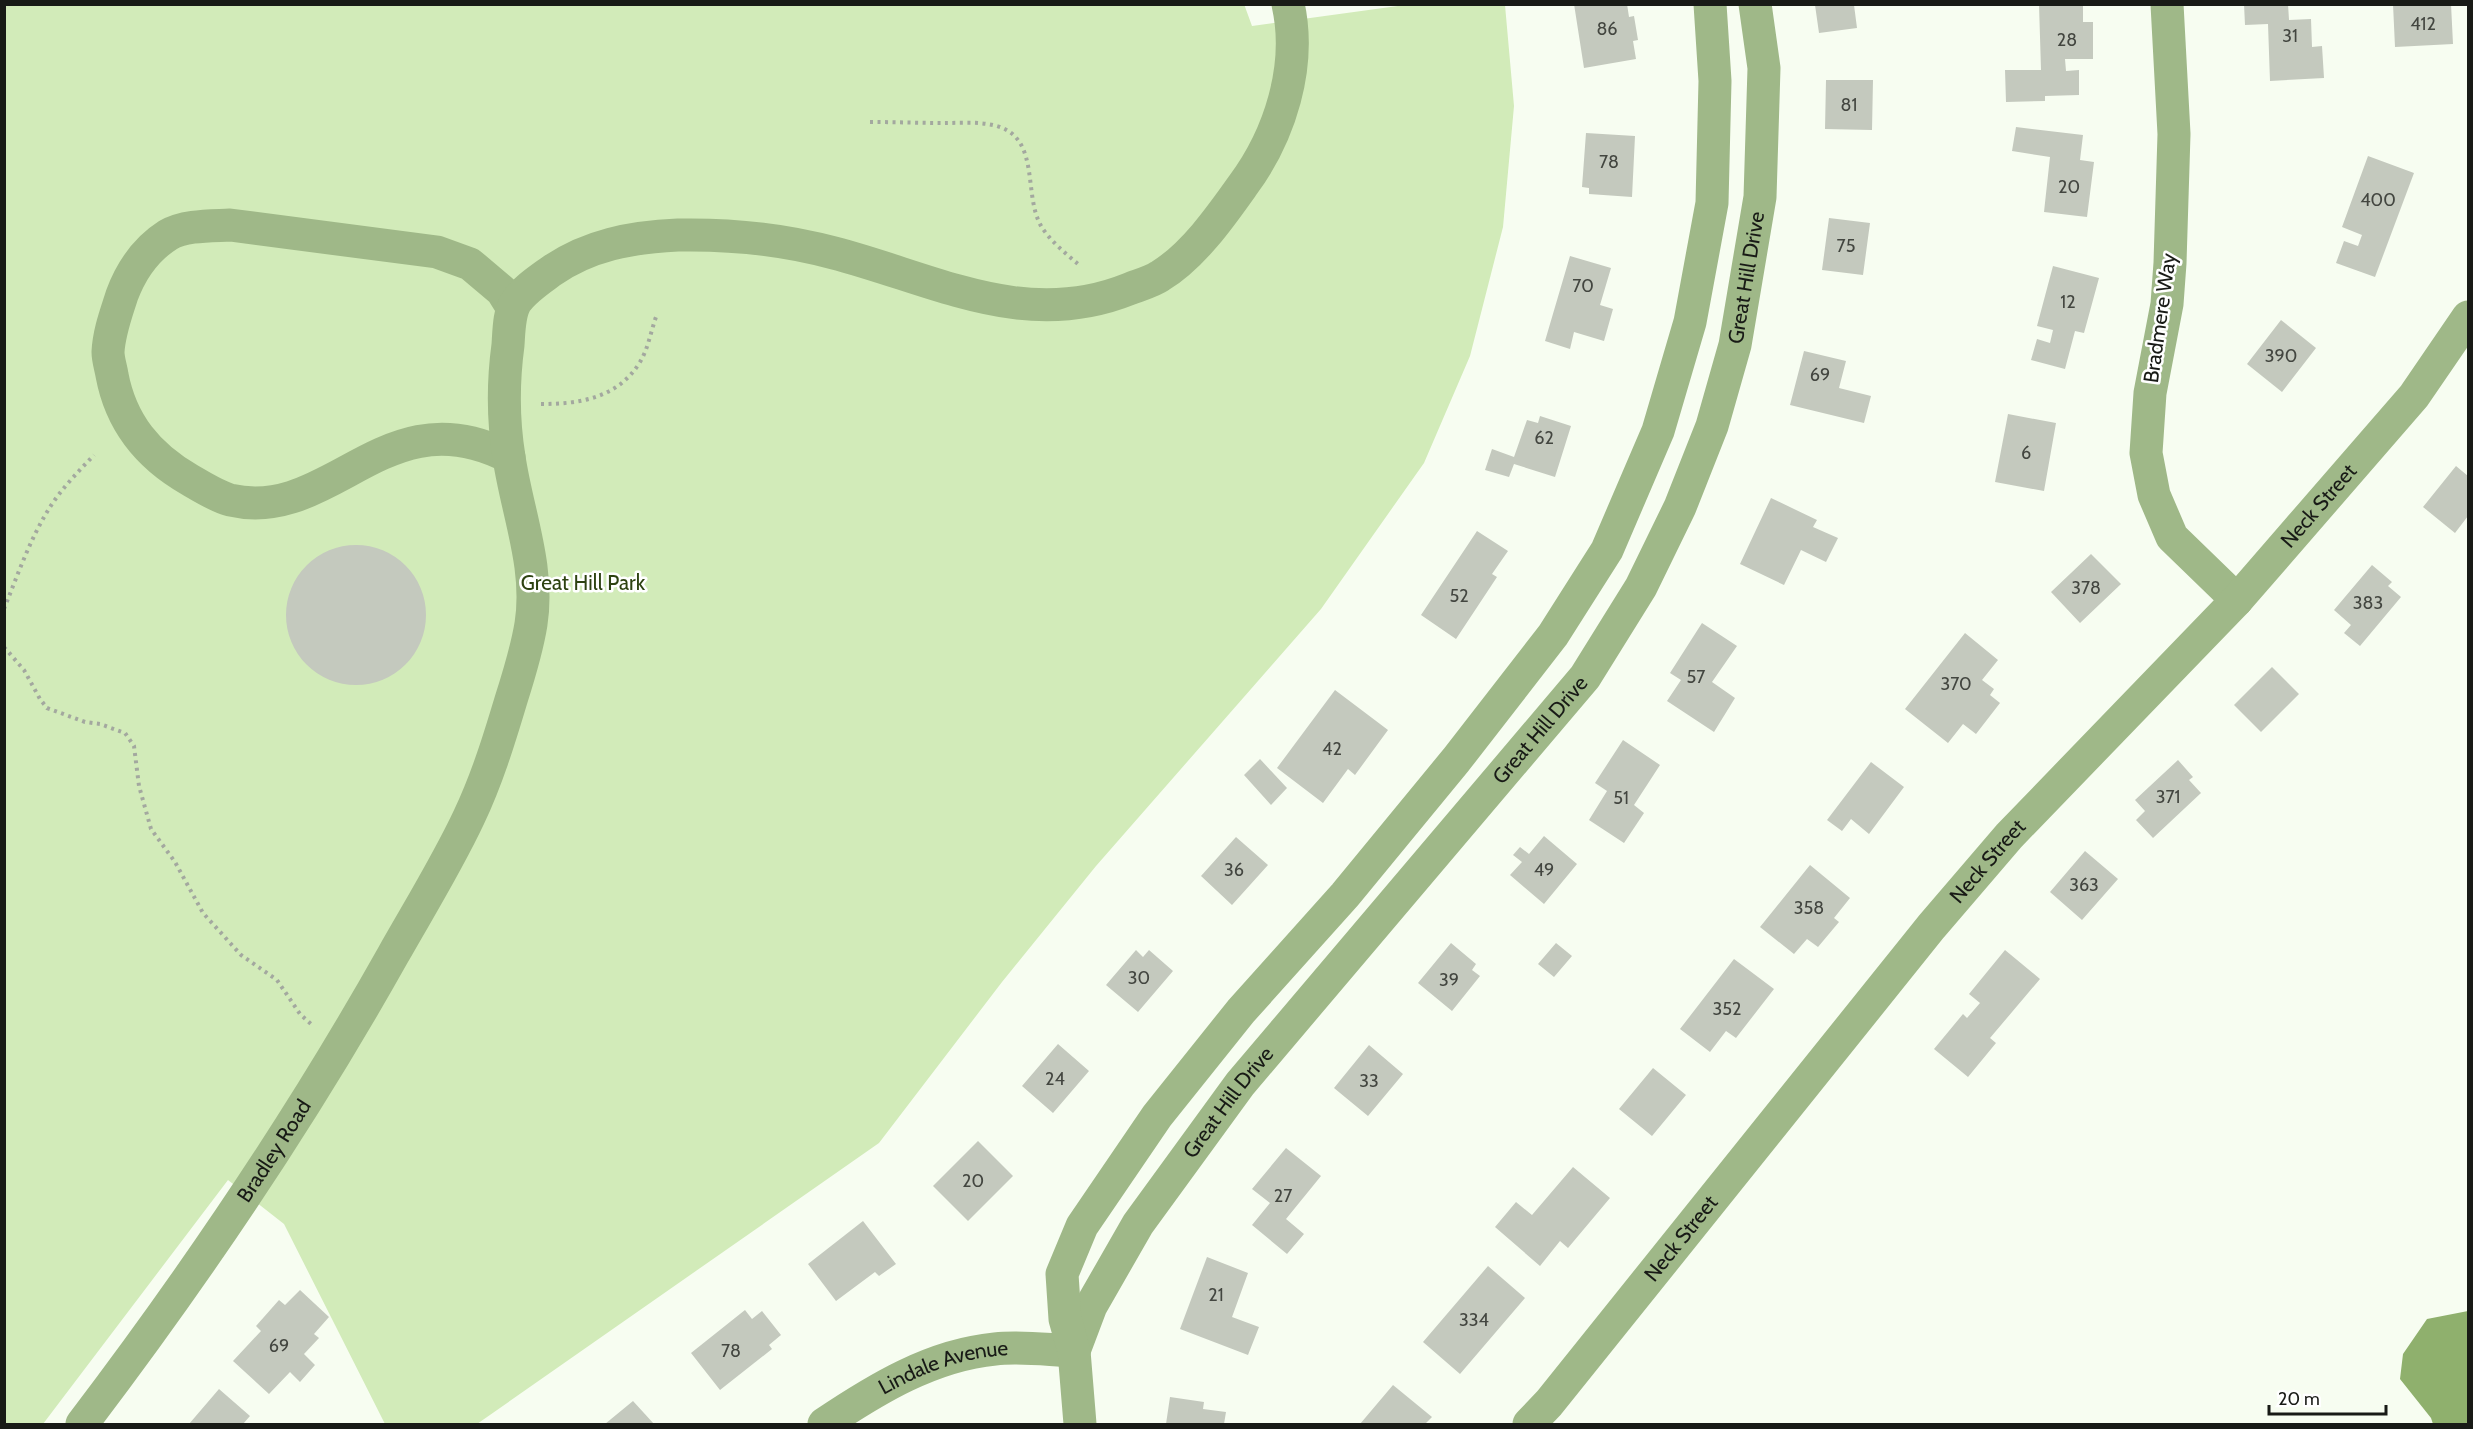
<svg xmlns="http://www.w3.org/2000/svg" width="2473" height="1429" font-family="Cabin,sans-serif">
<style>
.green{fill:#d2ebb9}
.water{fill:#8fb06d}
.building{fill:#c4c9be}
.lines{fill:none;stroke-linecap:round;stroke-linejoin:round}
.path{stroke:#a3a89f;stroke-width:4;stroke-dasharray:3 4.5;stroke-linecap:butt}
.minor{stroke:#9fb888;stroke-width:33}
.labels{text-anchor:middle;stroke-width:5;stroke-linejoin:round;paint-order:stroke}
.number-label{font-size:18px;fill:#434640}
.street-label{font-size:21px;fill:#181a16;stroke:#fff}
.park-label{font-size:21px;fill:#2d4211;stroke:#fff}
</style>
<rect width="100%" height="100%" fill="#f7fdf1"/>
<path class="green" d="M1244,4L1252,26L1405,5H1505L1514,106L1503,227L1470,356L1424,463L1321,609L1096,866L1002,982L879,1143L477,1424H385L284,1224L228,1180L43,1424H5V5Z"/>
<path class="water" d="M2468,1311V1424H2433L2431,1418L2400,1379L2403,1354L2427,1319Z"/>
<path class="building" d="M1574,4H1627L1629,17L1634,16L1638,40L1633,41L1636,59L1584,68Z
M2039,4H2083V22H2093V59H2065L2066,71L2079,70V95L2045,96V101L2006,102L2005,70H2041Z
M2244,4H2288L2289,20L2311,19L2312,47L2322,46L2324,78L2270,81L2268,24L2245,25Z
M2393,4H2451L2453,44L2395,47Z
M1815,5H1854L1857,28L1819,33Z
M1826,80H1873L1872,130L1825,129Z
M2016,127L2083,135L2080,160L2094,162L2087,217L2044,212L2050,157L2012,151Z
M1586,133L1635,136L1632,197L1589,194V188L1582,187Z
M2368,156L2414,173L2375,277L2336,263L2344,241L2358,246L2362,235L2342,227Z
M1829,218L1870,223L1863,275L1822,270Z
M1570,256L1611,268L1600,305L1613,309L1604,341L1574,332L1570,349L1545,341Z
M2053,266L2099,278L2084,333L2075,331L2065,369L2031,360L2037,339L2050,343L2053,330L2037,326Z
M2281,320L2316,348L2282,392L2247,364Z
M1804,351L1846,361L1839,388L1871,396L1864,423L1790,405Z
M2008,414L2056,423L2044,491L1995,482Z
M1540,416L1571,426L1555,477L1514,464L1509,477L1485,470L1492,449L1514,457L1527,420L1538,423Z
M2456,466L2468,476V516L2455,533L2423,507Z
M1771,498L1817,520L1813,527L1838,538L1826,562L1801,550L1784,585L1740,564Z
M1477,531L1508,551L1492,574L1497,577L1456,639L1421,615Z
M286 615a70 70 0 1 1 140 0a70 70 0 1 1-140 0Z
M2091,554L2121,584L2080,623L2051,592Z
M2372,565L2392,582L2388,586L2401,597L2360,646L2344,633L2351,625L2334,610Z
M1702,623L1737,646L1712,682L1735,698L1714,732L1667,701L1681,680L1670,673Z
M1965,633L1998,660L1982,680L1994,689L1990,695L2000,703L1976,734L1963,724L1948,743L1905,709Z
M2272,667L2299,694L2261,732L2234,705Z
M1335,690L1388,730L1355,775L1348,769L1323,803L1277,768Z
M1623,740L1660,765L1634,805L1644,813L1624,843L1589,820L1607,791L1595,783Z
M1260,759L1287,788L1271,805L1244,775Z
M2178,760L2193,777L2189,780L2201,793L2153,838L2136,820L2145,811L2135,800Z
M1871,762L1904,787L1869,834L1851,819L1842,831L1827,820Z
M1544,836L1577,864L1544,904L1510,875L1522,862L1513,855L1520,847L1529,854Z
M1236,837L1268,865L1232,905L1201,876Z
M2085,851L2118,879L2082,920L2050,892Z
M1810,865L1850,898L1834,918L1839,922L1818,947L1807,939L1794,954L1760,927Z
M1451,943L1476,964L1472,970L1480,976L1452,1011L1418,983Z
M1556,943L1572,956L1554,977L1538,964Z
M1136,950L1143,957L1149,950L1173,971L1138,1012L1106,985Z
M2005,950L2040,979L1990,1038L1996,1043L1968,1077L1934,1049L1963,1014L1967,1018L1980,1003L1969,994Z
M1734,959L1774,989L1736,1038L1726,1031L1710,1052L1680,1029Z
M1058,1044L1089,1071L1053,1113L1022,1086Z
M1369,1045L1403,1074L1368,1116L1334,1088Z
M1653,1068L1686,1095L1652,1136L1619,1109Z
M978,1141L1013,1176L968,1221L933,1186Z
M1286,1148L1321,1176L1286,1219L1304,1234L1287,1254L1252,1225L1270,1203L1252,1189Z
M1573,1167L1610,1198L1568,1248L1560,1241L1540,1266L1495,1227L1516,1202L1532,1215Z
M863,1221L896,1264L879,1276L875,1272L836,1301L808,1264Z
M1207,1257L1248,1273L1232,1317L1259,1327L1248,1355L1180,1329Z
M1488,1266L1525,1298L1460,1374L1423,1342Z
M300,1290L329,1317L314,1334L319,1338L304,1354L315,1365L300,1382L290,1372L269,1394L233,1361L261,1331L256,1326L279,1300L285,1305Z
M745,1310L752,1319L762,1311L781,1335L769,1345L772,1349L720,1390L691,1353Z
M1393,1385L1432,1417L1425,1424H1360Z
M219,1389L250,1416L243,1424H189Z
M1170,1397L1204,1402L1203,1409L1226,1412L1224,1424H1166Z
M633,1401L654,1424H605Z"/>
<g class="lines">
<path class="path" d="M870,122C895,122 920,123 944,123C962,123 982,121 1000,127C1039,141 1024,193 1040,224C1048,239 1065,253 1078,264
M541,404C580,404 618,398 640,362C648,349 651,331 656,317
M4,609C18,574 31,536 52,504C64,486 79,471 94,455
M4,647L24,670L40,699L47,708L85,722L100,724L125,733L134,746L139,786L151,829L175,862L203,913L241,955L277,980L300,1014L312,1025"/>
<g class="minor">
<path d="M2167,4L2174,134L2170,263L2167,304L2150,393L2146,453L2154,495L2172,537L2237,600"/>
<path d="M509,457C385,393 333,524 230,500C216,496 202,487 190,480C148,456 121,423 112,375C111,368 108,360 108,352C109,332 116,314 122,295C131,271 146,249 168,235C185,225 211,226 230,225L437,252L470,264L502,291L512,307"/>
<path id="s1" d="M1074,1351L1091,1306L1138,1224L1240,1084L1585,677L1641,587L1680,507L1712,426L1735,345L1760,197L1764,68L1755,4"/>
<path id="s2" d="M82,1424C196,1274 301,1119 393,955C419,909 447,864 469,817C487,779 499,740 511,700C519,675 527,649 531,624C540,567 517,512 509,457C503,420 503,382 508,345C509,330 509,313 516,302C524,290 539,280 550,272C588,245 632,237 678,235C730,234 783,239 834,253C934,279 1025,331 1129,289C1139,285 1151,282 1160,276C1193,256 1221,216 1243,185C1280,135 1302,66 1288,4"/>
<path id="s3" d="M824,1424C876,1389 932,1355 995,1349C1021,1346 1048,1350 1074,1351"/>
<path d="M1080,1424L1074,1351L1065,1319L1062,1274L1082,1226L1157,1116L1241,1011L1345,895L1456,760L1553,635L1607,550L1658,431L1690,322L1712,203L1715,81L1710,4"/>
<path id="s4" d="M1529,1424L1549,1403L1931,927L2009,836L2237,600L2414,396L2468,317"/>
</g>
</g>
<g class="labels">
<g class="number-label">
<text x="2423" y="30">412</text>
<text x="1607" y="35">86</text>
<text x="2290" y="42">31</text>
<text x="2067" y="46">28</text>
<text x="1849" y="111">81</text>
<text x="1609" y="168">78</text>
<text x="2069" y="193">20</text>
<text x="2378" y="206">400</text>
<text x="1846" y="252">75</text>
<text x="1583" y="292">70</text>
<text x="2068" y="308">12</text>
<text x="2281" y="362">390</text>
<text x="1820" y="381">69</text>
<text x="1544" y="444">62</text>
<text x="2026" y="459">6</text>
<text x="2086" y="594">378</text>
<text x="1459" y="602">52</text>
<text x="2368" y="609">383</text>
<text x="1696" y="683">57</text>
<text x="1956" y="690">370</text>
<text x="1332" y="755">42</text>
<text x="2168" y="803">371</text>
<text x="1621" y="804">51</text>
<text x="1234" y="876">36</text>
<text x="1544" y="876">49</text>
<text x="2084" y="891">363</text>
<text x="1809" y="914">358</text>
<text x="1139" y="984">30</text>
<text x="1449" y="986">39</text>
<text x="1727" y="1015">352</text>
<text x="1055" y="1085">24</text>
<text x="1369" y="1087">33</text>
<text x="973" y="1187">20</text>
<text x="1283" y="1202">27</text>
<text x="1216" y="1301">21</text>
<text x="1474" y="1326">334</text>
<text x="279" y="1352">69</text>
<text x="731" y="1357">78</text>
</g>
<g class="street-label">
<text dy="7" stroke="none"><textPath href="#s1" startOffset="1284">Great Hill Drive</textPath></text>
<text transform="translate(2160 318) rotate(-82)" y="7">Bradmere Way</text>
<text dy="7" stroke="none"><textPath href="#s4" startOffset="1212">Neck Street</textPath></text>
<text dy="7" stroke="none"><textPath href="#s1" startOffset="780">Great Hill Drive</textPath></text>
<text dy="7" stroke="none"><textPath href="#s4" startOffset="726">Neck Street</textPath></text>
<text dy="7" stroke="none"><textPath href="#s1" startOffset="294">Great Hill Drive</textPath></text>
<text dy="7" stroke="none"><textPath href="#s2" startOffset="334">Bradley Road</textPath></text>
<text dy="7" stroke="none"><textPath href="#s4" startOffset="240">Neck Street</textPath></text>
<text dy="7" stroke="none"><textPath href="#s3" startOffset="134">Lindale Avenue</textPath></text>
</g>
<g class="park-label">
<text x="583" y="590">Great Hill Park</text>
</g>
</g>
<rect width="2473" height="1429" fill="none" stroke="#181a16" stroke-width="12"/>
<path d="M2269 1405v9h117v-9" fill="none" stroke="#181a16" stroke-width="3"/>
<text x="2278" y="1405" font-size="18" fill="#181a16" stroke="#ffffff" stroke-width="4.5" paint-order="stroke">20 m</text>
</svg>
